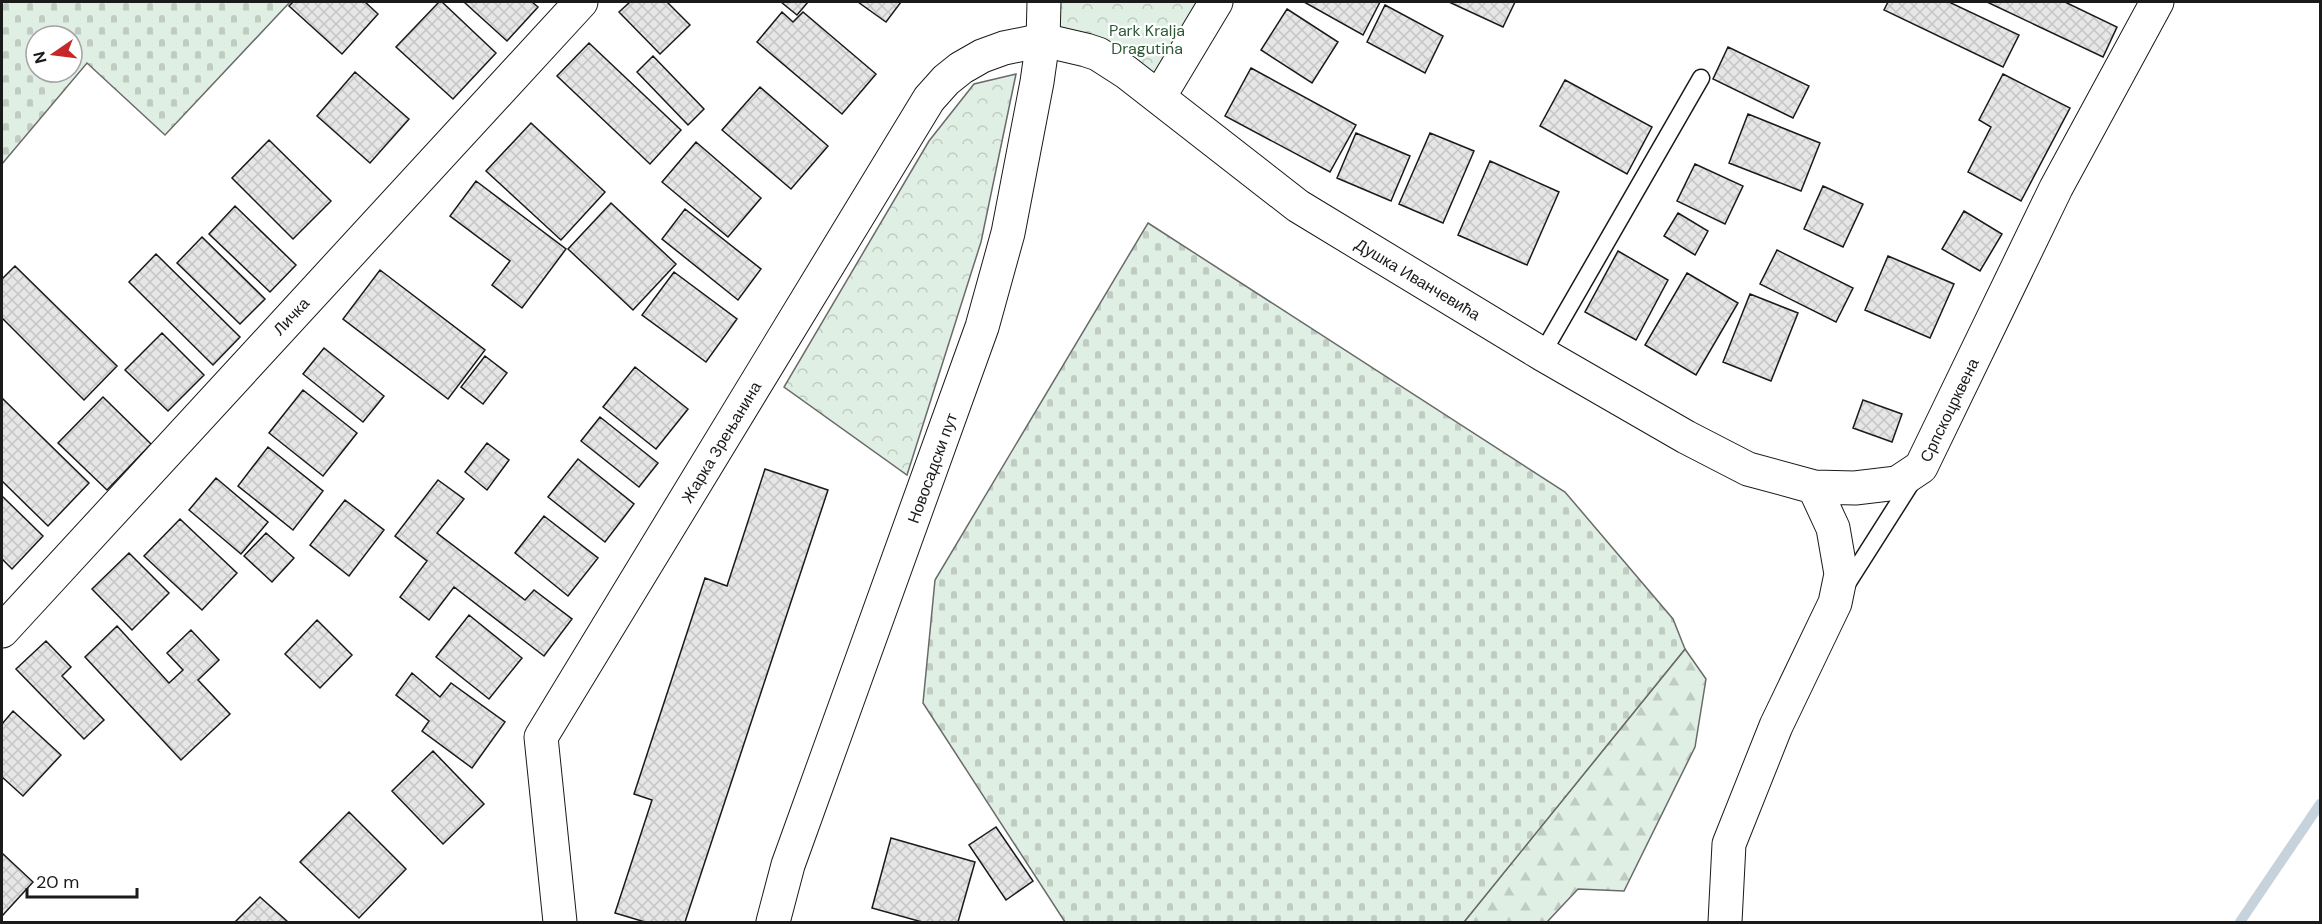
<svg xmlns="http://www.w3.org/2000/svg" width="2322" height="924" font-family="'DM Sans',sans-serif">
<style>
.forest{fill:url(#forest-firs);stroke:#6a6a6a;stroke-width:1.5}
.cemetery{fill:url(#cemetery-stones);stroke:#6a6a6a;stroke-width:1.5;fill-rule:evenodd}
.park{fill:url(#park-crowns);stroke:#6a6a6a;stroke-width:1.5}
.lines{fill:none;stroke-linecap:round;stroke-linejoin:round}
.stream{stroke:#c6d2dc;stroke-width:10}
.building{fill:url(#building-cross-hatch);stroke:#1a1a1a;stroke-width:1.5}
.service-casing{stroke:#1a1a1a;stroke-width:19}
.minor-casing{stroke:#1a1a1a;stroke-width:35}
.secondary-casing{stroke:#1a1a1a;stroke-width:35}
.service{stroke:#fff;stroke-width:16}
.minor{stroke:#fff;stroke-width:33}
.secondary{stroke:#fff;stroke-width:33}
.labels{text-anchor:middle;stroke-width:4.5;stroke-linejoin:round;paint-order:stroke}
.park-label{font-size:16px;fill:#2b5a34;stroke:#fff}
.street-label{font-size:16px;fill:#1a1a1a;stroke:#fff}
</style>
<defs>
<pattern id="forest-firs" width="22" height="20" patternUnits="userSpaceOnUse" patternTransform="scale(1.5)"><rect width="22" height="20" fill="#e0efe3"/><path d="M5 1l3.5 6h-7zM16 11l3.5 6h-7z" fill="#c0ccc2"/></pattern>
<pattern id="cemetery-stones" width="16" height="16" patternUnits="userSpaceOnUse" patternTransform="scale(1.5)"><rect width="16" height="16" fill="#e0efe3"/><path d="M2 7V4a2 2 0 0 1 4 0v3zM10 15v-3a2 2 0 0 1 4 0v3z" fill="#c0ccc2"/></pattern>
<pattern id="park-crowns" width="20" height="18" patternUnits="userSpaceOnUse" patternTransform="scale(1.5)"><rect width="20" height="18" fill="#e0efe3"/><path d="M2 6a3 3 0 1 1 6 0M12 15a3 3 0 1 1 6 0" fill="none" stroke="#c0ccc2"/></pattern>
<pattern id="building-cross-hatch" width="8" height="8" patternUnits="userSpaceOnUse" patternTransform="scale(1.5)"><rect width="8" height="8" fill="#e6e6e6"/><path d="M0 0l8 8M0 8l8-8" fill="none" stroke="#c5c5c5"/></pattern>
</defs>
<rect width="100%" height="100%" fill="#fff"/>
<path class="forest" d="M1685,649L1706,679L1695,747L1624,891L1578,889L1547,922H1464Z"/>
<path class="cemetery" d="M2,2H290L165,135L87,63L2,164ZM36,36H72V72H36Z
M1148,223L1565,492L1673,619L1685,649L1464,922H1065L923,703L935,580Z"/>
<path class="park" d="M1043,2H1216L1159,97L1043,40Z
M1016,74L981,242L907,475L784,387L929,141L974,84Z"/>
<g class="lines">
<path class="stream" d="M2240,922L2320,804"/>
</g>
<path class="building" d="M293,2H365L378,14L342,54L289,6Z
M439,2H442L496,53L453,99L396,47Z
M464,2H532L538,7L507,41Z
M630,2H667L690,25L660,54L619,12Z
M781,2H808L797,15Z
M858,2H901L886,22Z
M1304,2H1380L1363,35Z
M1449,2H1515L1503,27Z
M1888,2H1949L2019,35L2003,67L1884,10Z
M1987,2H2065L2117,27L2103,57Z
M1385,5L1443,36L1425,73L1367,42Z
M1287,9L1338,42L1312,83L1261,50Z
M782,12L793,22L803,12L876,74L842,114L757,42Z
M589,43L681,130L650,164L557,76Z
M1728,47L1809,86L1793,118L1713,79Z
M653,56L704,109L688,125L637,72Z
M1251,68L1356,125L1330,172L1225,116Z
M355,72L409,119L370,163L317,116Z
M2003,74L2070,108L2021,201L1968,172L1991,127L1979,120Z
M1565,80L1652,127L1627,174L1540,126Z
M760,87L828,146L791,189L722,130Z
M1748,114L1820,143L1801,191L1729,163Z
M531,123L605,192L561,240L486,171Z
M1356,133L1410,156L1391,201L1337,178Z
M1430,133L1474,151L1443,223L1399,204Z
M269,140L331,201L293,239L232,178Z
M696,142L761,198L728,237L662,182Z
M1490,161L1559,192L1527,265L1458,235Z
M1695,164L1743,186L1725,224L1677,201Z
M476,181L566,249L522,308L492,285L510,261L450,216Z
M1823,186L1863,204L1843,247L1804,229Z
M611,203L676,264L633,310L568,249Z
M235,206L296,265L270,292L209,234Z
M685,209L761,269L738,300L662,239Z
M1964,211L2002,234L1980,271L1942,249Z
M1678,213L1708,231L1695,255L1664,236Z
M202,237L265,299L240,324L177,263Z
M1777,250L1853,288L1836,322L1760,284Z
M1618,251L1668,280L1636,340L1585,312Z
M156,254L240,337L213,365L129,282Z
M1888,256L1954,284L1930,338L1865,310Z
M15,266L117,366L84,400L2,318V279Z
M380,270L485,350L448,399L343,319Z
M674,272L737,319L706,362L642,315Z
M1687,273L1738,303L1696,375L1645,345Z
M1750,294L1798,313L1771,381L1723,362Z
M162,333L204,375L168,411L125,370Z
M324,348L384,396L363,422L303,374Z
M485,356L507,373L483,404L461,387Z
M635,367L688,409L656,449L603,407Z
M303,390L357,433L323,476L269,433Z
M103,397L151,444L107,490L58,443Z
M2,398L89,483L48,526L2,481Z
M1863,400L1902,414L1892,442L1853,428Z
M600,417L658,463L639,487L581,441Z
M487,443L509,460L487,490L465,472Z
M268,447L323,491L293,530L238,486Z
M578,459L634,504L605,542L548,497Z
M765,469L828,490L685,922H645L615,913L652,800L634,794L705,578L727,586Z
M216,478L268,522L241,554L189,510Z
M438,480L464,499L437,533L525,600L534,590L572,619L544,656L454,587L429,620L400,597L427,561L395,536Z
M2,496L43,536L12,569L2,559Z
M345,500L384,530L349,576L310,545Z
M544,516L598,558L568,596L515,553Z
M180,519L237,573L202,610L144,556Z
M266,533L294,558L272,582L244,556Z
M129,553L169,593L132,630L92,589Z
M469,615L522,658L489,699L436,657Z
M317,620L352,655L320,688L285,654Z
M117,626L169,683L183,670L167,653L191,630L219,660L198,680L230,714L181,760L85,657Z
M46,641L71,667L62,676L104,720L84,739L16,669Z
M412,673L440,697L451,683L505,722L472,768L422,731L429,721L396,695Z
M13,711L61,755L23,796L2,777V724Z
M433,751L484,804L443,844L392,791Z
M349,812L406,869L359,918L300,862Z
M996,827L1033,881L1006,900L969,845Z
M891,838L975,862L958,922H922L872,908Z
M2,853L33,882L2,916Z
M260,897L288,922H235Z"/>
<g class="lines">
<defs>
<path id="service" d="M1542,354L1701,78
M1845,587L1913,480"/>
<path id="minor" d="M1159,97L1216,2
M2,631L581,2
M560,922L541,737L929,99L946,80L961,68L982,56L1004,48L1043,40L1086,50L1098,54L1126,72L1298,206L1542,354L1686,437L1748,469L1814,487L1855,488L1897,483L1921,467L2056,188L2157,2
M1725,922L1729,844L1776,726L1835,603L1841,574L1833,528L1814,487"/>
<path id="secondary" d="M773,922L788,865L982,327L1008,233L1037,82L1043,40L1044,2"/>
</defs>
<use href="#service" class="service-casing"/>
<use href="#minor" class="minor-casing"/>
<use href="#secondary" class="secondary-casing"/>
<use href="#service" class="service"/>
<use href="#minor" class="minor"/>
<use href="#secondary" class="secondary"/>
</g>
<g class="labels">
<g class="park-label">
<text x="1147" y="36">Park Kralja<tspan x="1147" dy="18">Dragutina</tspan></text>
</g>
<g class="street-label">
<text transform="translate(1418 279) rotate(31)" y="6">Душка Иванчевића</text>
<text transform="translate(291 316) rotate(-47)" y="6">Личка</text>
<text transform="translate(1949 410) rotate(-64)" y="6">Српскоцрквена</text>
<text transform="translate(721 442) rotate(-59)" y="6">Жарка Зрењанина</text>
<text transform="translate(932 468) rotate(-70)" y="6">Новосадски пут</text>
</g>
</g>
<rect width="2322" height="924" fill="none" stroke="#1a1a1a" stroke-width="6"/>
<g transform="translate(54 54) rotate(256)"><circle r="28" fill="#ffffff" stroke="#a3a3a3" stroke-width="1.5"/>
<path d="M0-4.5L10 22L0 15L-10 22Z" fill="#c62828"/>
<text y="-9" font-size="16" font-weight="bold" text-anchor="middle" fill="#1a1a1a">N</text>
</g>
<path d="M27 888v9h110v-9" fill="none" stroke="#1a1a1a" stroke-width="3"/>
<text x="36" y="888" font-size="18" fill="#1a1a1a" stroke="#ffffff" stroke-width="4.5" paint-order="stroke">20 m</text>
</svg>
